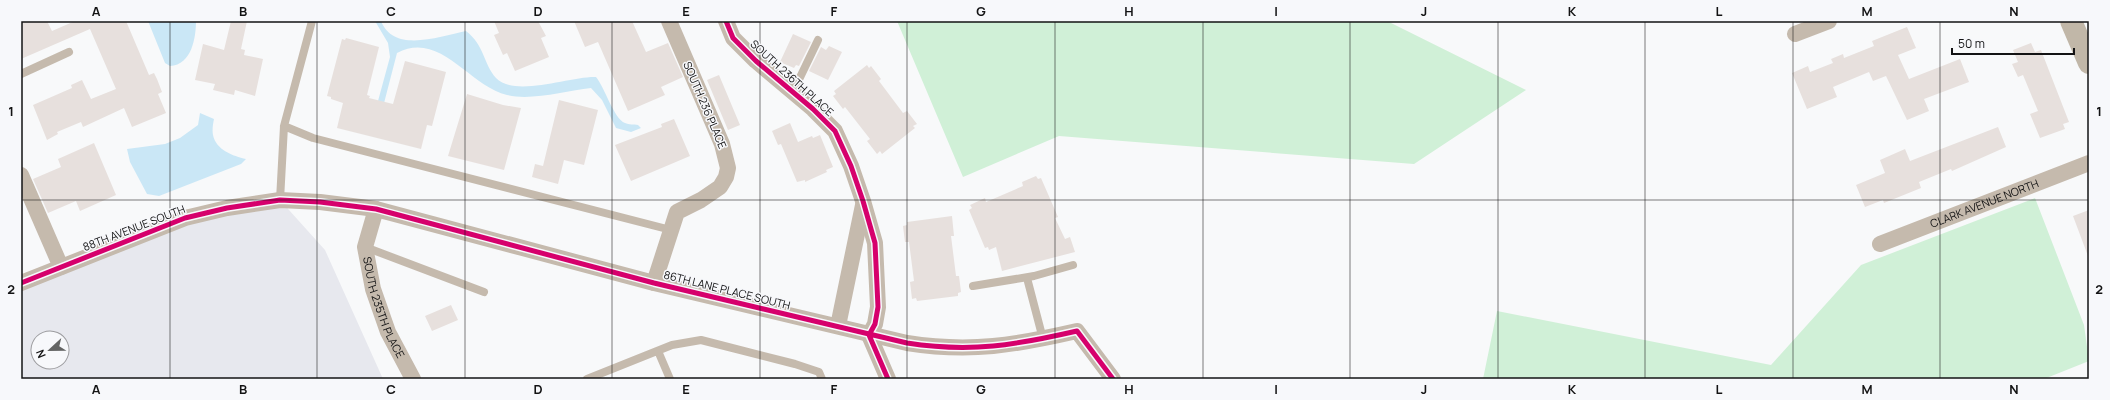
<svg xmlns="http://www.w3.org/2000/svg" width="2110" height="400" font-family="Manrope,sans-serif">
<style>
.built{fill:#e7e8ee;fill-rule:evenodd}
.green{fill:#d0f0d7}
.water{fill:#cae7f6}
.building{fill:#e7e0dd}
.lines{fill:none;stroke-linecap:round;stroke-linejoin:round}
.service{stroke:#c5baad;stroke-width:8}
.minor{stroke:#c5baad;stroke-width:16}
.secondary{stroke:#c1b7a8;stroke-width:22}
.cycleway-casing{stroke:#f7f8fb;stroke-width:8}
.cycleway{stroke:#d6006c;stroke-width:5}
.grid{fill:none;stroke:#131314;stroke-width:1;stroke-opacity:0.55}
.labels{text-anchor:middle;stroke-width:3;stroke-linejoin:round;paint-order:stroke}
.street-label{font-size:11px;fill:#131314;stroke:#f7f8fb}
.neatline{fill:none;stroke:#131314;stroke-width:1.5}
.grid-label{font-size:13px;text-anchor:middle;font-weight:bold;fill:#131314}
</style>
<rect width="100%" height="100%" fill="#f8f9fa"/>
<path class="built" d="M280,200L325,250L383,379H21V285L145,233ZM38,338H62V362H38Z"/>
<path class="green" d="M897,21H1387L1526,90L1414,164L1059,136L963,177Z
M2035,198L2084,325L2089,361L2044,379H1483L1497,311L1771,365L1861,265Z"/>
<path class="water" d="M148,21H196C196,37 192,65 170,66L165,63Z
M375,21H381C394,54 440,36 466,31C485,46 483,63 496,78C515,98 571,76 596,77C605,88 614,119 625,123C629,125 634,124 638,125L641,128L631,132L616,128L602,100L591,88C566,91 531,101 507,95C469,86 440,30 397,53L383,107L378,101L390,57L388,43Z
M200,113L214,119C213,124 212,130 213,135C216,150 233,156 246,159L241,164L159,196L147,194L130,162L127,149L165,144L180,138L198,125Z"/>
<path class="building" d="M21,21H47L52,31L75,21H126L149,75L154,73L157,79L162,92L158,94L166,113L132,127L124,108L83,127L81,122L57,132L58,134L47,140L33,105L72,88L71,85L82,80L91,99L116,89L90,29L21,59Z
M231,21H247L241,49L245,50L244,55L263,59L255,96L235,90L234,95L213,90L215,84L195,80L203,44L224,50Z
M494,21H538L546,36L541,38L549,57L515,71L507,53L503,55L494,35L499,33Z
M574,21H632L646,52L668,43L683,77L661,87L665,95L628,111L598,42L585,47Z
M1907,27L1916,48L1898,55L1909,79L1960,59L1969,82L1924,99L1929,111L1907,120L1886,76L1873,81L1869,72L1833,87L1837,97L1807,109L1792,73L1808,66L1810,72L1833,63L1831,59L1843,54L1844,58L1874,46L1872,41Z
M793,34L811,42L799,66L796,65L794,68L780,62Z
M346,38L379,47L367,95L370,96L369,98L393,104L405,61L446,72L432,126L427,125L421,149L337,128L343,103L331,99V97L327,96L342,39L345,40Z
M2031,43L2035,52L2041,50L2069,122L2063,124L2065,129L2040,138L2030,114L2038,111L2023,75L2018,77L2012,64L2018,62L2013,50Z
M829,46L842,52L828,80L809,71L821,47L826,50Z
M867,65L869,68L871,66L881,79L879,81L903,113L907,111L917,124L913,126L915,128L882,154L880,151L877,154L867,141L870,139L845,107L843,109L833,96L836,94L834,91Z
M719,75L740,125L728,130L707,80Z
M467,94L503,105L521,108L504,170L448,156Z
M559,100L598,110L584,165L564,160L558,184L532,177L535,164L543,166Z
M674,119L690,156L631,181L615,145L662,127L661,124Z
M790,123L798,142L812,136L813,138L820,135L833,167L826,170L827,172L805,182V180L797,182L781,144L778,145L772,131Z
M1998,127L2006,147L1952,171L1951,169L1919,182L1921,188L1884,203L1883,200L1865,207L1856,185L1885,173L1880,160L1905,149L1910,161Z
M94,143L116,195L80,211L76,201L48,213L33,179L61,167L58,159Z
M1036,176L1038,179L1041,178L1058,217L1055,218L1065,239L1070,237L1075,252L1002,271L996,247L989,250L988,247L985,248L969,210L972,208L970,205L985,198L986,202L1014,190L1023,186L1022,182Z
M2089,210V255L2088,256L2073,216Z
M952,216L954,236H951L956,276H959L961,292L958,293V296L917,301L916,298L912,299L910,282L914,281L909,242H905L903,226L907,225V222Z
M451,305L458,320L432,331L425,316Z"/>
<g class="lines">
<path class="service" d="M21,74L69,52
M793,92L818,40
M284,126L313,138L671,230
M280,200L284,126L312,21
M365,247L484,292
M1027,278L1043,339
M973,286L1034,276L1073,265
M658,351L670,379
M587,379L672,345L701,340L795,364L819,372L822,379"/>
<g class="minor">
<path d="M726,21L733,38L756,61L813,109L835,131L851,166L863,201L875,243L878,307L875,324L869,335L888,379"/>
<path d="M1795,34L1829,21"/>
<path d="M21,175L61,267"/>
<path id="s1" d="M376,209L365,247L373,289L388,332L413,379"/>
<path id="s2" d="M1880,244L2089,163"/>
<path d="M21,283L185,218L227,208L280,200L320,202L376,209L654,283L907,343C971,353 1016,345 1077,331L1113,379"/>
<path d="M654,283L677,212L701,200L720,187L726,177L728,168L722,144L669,21"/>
<path d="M838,326L863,205"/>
</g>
<path class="secondary" d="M2071,21L2089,63"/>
<defs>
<path id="cycleway" d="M726,21L733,38L756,61L813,109L835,131L851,166L863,201L875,243L878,307L875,324L869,335L888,379
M21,283L185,218L227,208L280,200L320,202L376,209L654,283L907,343C971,353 1016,345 1077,331L1113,379"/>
</defs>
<use href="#cycleway" class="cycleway-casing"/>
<use href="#cycleway" class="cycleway"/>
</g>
<path class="grid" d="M170,21V379M317,21V379M465,21V379M612,21V379M760,21V379M907,21V379M1055,21V379M1203,21V379M1350,21V379M1498,21V379M1645,21V379M1793,21V379M1940,21V379M21,200H2089"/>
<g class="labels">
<g class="street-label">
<text transform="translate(792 78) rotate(42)" y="4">SOUTH 236TH PLACE</text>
<text transform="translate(705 105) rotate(67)" y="4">SOUTH 236 PLACE</text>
<text dy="4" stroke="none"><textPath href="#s2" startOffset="112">CLARK AVENUE NORTH</textPath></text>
<text transform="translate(134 228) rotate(-21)" y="4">88TH AVENUE SOUTH</text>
<text transform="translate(727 290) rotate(14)" y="4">86TH LANE PLACE SOUTH</text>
<text dy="4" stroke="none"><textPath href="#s1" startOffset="103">SOUTH 235TH PLACE</textPath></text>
</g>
</g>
<rect width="2110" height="400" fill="none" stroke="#f7f8fb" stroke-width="44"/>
<g transform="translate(50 350) rotate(248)"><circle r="19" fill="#f7f8fb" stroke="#9c9c9f"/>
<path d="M0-3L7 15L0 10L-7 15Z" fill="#636464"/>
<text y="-6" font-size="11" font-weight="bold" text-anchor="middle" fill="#131314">N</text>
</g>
<path d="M1952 48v6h122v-6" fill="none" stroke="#131314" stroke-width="2"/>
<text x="1958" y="48" font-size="12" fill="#131314" stroke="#f7f8fb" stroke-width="3" paint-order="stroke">50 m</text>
<rect x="22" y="22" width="2066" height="356" class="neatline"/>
<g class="grid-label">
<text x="96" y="16">A</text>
<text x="243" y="16">B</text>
<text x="391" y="16">C</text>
<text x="538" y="16">D</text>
<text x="686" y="16">E</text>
<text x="834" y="16">F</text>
<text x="981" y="16">G</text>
<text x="1129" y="16">H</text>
<text x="1276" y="16">I</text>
<text x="1424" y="16">J</text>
<text x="1572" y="16">K</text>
<text x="1719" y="16">L</text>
<text x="1867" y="16">M</text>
<text x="2014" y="16">N</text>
<text x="11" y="116">1</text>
<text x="2099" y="116">1</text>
<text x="11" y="294">2</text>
<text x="2099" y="294">2</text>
<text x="96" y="394">A</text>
<text x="243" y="394">B</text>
<text x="391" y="394">C</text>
<text x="538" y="394">D</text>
<text x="686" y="394">E</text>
<text x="834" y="394">F</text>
<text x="981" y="394">G</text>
<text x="1129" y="394">H</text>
<text x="1276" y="394">I</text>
<text x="1424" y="394">J</text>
<text x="1572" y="394">K</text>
<text x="1719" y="394">L</text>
<text x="1867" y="394">M</text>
<text x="2014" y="394">N</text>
</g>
</svg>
